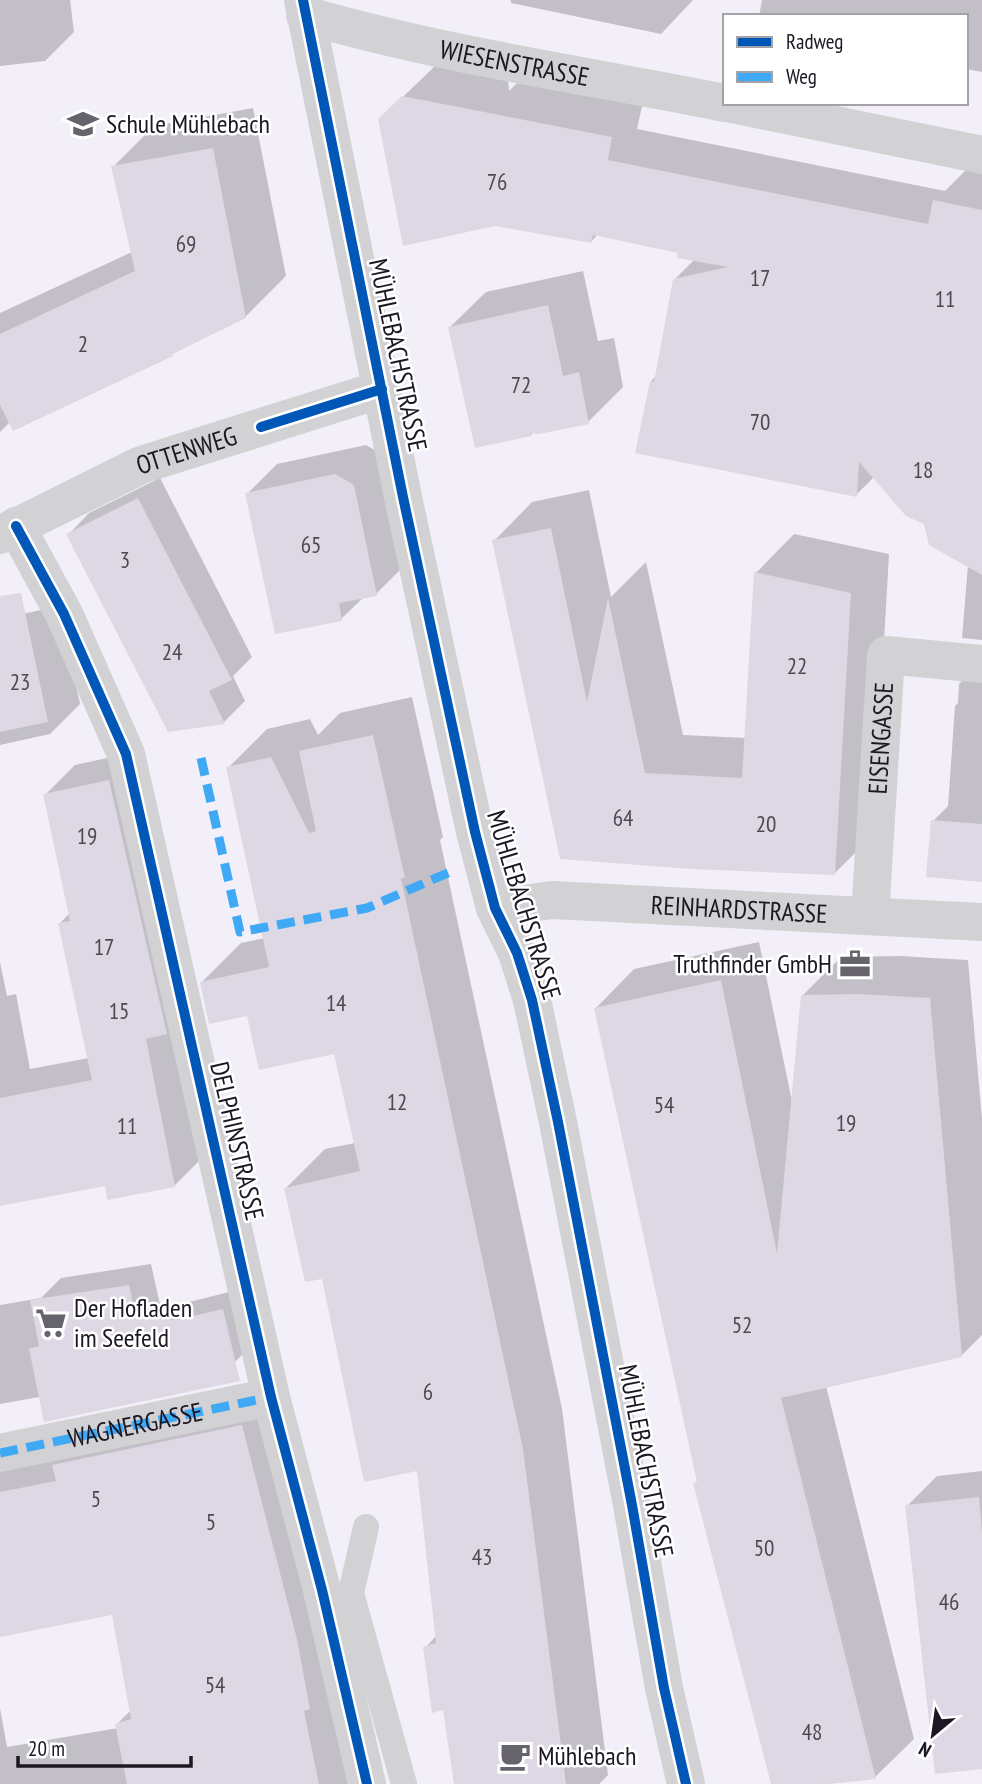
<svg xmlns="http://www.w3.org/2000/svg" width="982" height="1784" font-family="'PT Sans Narrow',sans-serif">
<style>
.shadow{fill:#0003}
.building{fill:#ddd8e3}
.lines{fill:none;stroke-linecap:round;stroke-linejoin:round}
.lane{stroke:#d2d1d4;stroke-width:26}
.street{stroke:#d2d1d4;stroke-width:38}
.quiet{stroke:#3fa9f5;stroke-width:9;stroke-dasharray:18 9;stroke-linecap:butt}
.cycleway-casing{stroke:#fff;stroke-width:15}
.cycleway{stroke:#0057b8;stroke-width:10}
.labels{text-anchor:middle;stroke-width:5;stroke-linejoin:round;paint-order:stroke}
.number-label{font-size:23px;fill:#4d4853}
.street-label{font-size:26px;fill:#1c1722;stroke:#fff}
.poi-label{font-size:26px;fill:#1c1722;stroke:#fff;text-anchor:start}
</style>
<rect width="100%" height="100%" fill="#f3eff9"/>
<path class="shadow" d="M0,0H70L74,32L45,61L0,66Z
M511,0H693L661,34L511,3Z
M762,0H982V72L966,69V16H759Z
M435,66L508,80L509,91L518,82L642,106L637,129L945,191L966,170L982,174V640L962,638L968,565L926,523L874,477L856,495L651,381L656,376L674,280L694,260L680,251L598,234L591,242L380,119Z
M253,108L286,276L245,317L172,354L11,421L0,432V313L132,252L113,167L154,126Z
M583,271L598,341L614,338L623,387L588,422L534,431L531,435L450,327L486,292Z
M366,445L383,455L406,564L376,594L364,597L341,619L247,494L277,464Z
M160,478L252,657L233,676L245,701L224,722L68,535L89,513Z
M589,490L611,597L646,562L683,735L746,738L756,573L794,534L889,554L873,835L834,874L561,857L494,541L532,502Z
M59,606L80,704L50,734L0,745V619Z
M982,662V880L933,821L948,806L955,706L958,703L959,684Z
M412,697L443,837L440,840L562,1409L608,1775L599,1784H455L445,1708L425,1648L437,1635L418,1469L323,1277L286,1188L325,1149L355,1143L336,1052L248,1014L202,982L241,943L265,938L228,768L267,729L310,719L318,735L340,713Z
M139,751L204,1156L174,1186L106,1184L0,1204V962L7,996L16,994L30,1069L89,1058L59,924L70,913L45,795L75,765Z
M759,942L792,1101L802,996L841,957L899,956L968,960L982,1119V1335L961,1356L826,1386L914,1739L875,1777L812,1784H772L695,1484L698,1480L596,1008L634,969Z
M151,1264L161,1309L245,1288L257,1340L235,1362L0,1404V1305L41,1298L61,1278Z
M280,1411L360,1784H0V1708L7,1747L118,1728L117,1724L131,1710L113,1613L0,1636V1466Z
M982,1471V1768L907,1506L937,1476Z"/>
<path class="building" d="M402,96L612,137L608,160L928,224L933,200L982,210V575L929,545L924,524L906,516L859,462L857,497L635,453L650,381L654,382L673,279L728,267L677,258L678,253L593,235L591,243L495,226L403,246L378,119Z
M213,148L246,318L172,354L173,356L13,431L0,405V334L135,271L111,166Z
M548,305L563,376L579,372L589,424L539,434L531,433V436L475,448L448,327Z
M335,474L354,485L377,596L339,603L342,621L275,634L245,493Z
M138,498L232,680L209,691L225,724L168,732L66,534Z
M551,528L587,702L608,598L645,773L742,778L754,572L851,593L835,875L692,869L560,859L492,540Z
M21,593L48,722L0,732V596Z
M373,735L405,878H401L523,1449L566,1784H454L443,1710L432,1713L423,1647L436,1643L417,1471L364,1482L322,1279L305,1282L284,1188L360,1171L334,1054L259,1070L247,1016L209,1024L200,982L269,967L226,767L271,757L309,833L316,831L299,751Z
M109,780L167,1034L146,1039L175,1187L107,1200L105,1186L0,1206V1098L92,1080L58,923L70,921L43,794Z
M931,820L982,824V882L926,877Z
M721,980L777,1253L801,995L859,994L930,998L962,1357L781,1398L876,1779L829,1784H771L693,1483L697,1482L594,1008Z
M129,1285L136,1317L176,1320L223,1309L240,1381L44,1422L29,1349L39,1346L30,1300Z
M242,1425L297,1639L310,1709L304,1711L319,1784H127L115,1724L131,1719L112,1615L0,1637V1492L56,1481L52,1465Z
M979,1497L982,1531V1769L935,1774L905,1505Z"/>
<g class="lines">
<path class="lane" d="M366,1527L351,1593L404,1784"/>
<g class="street">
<path d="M303,0L403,497L475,832L495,908L517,953L532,1000L558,1122L632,1505L664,1688L686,1784"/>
<path id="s1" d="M305,15C442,55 585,75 725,103"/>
<path d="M727,103L982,155"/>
<path d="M16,526L64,614L126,754L271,1397L322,1590L367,1784"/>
<path id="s2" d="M0,535L141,465L382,389"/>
<path id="s3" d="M495,908L552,900L982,922"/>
<path id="s4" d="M870,916L886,655L982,664"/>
<path id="s5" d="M0,1453L271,1397"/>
</g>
<path class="quiet" d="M201,758L240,932L367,908L450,872
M0,1453L271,1397"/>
<defs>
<path id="cycleway" d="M303,0L403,497L475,832L495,908L517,953L532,1000L558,1122L632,1505L664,1688L686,1784
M261,427L382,389
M16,526L64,614L126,754L271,1397L322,1590L367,1784"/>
</defs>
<use href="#cycleway" class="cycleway-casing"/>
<use href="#cycleway" class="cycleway"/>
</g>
<defs>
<symbol id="school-bare" viewBox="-9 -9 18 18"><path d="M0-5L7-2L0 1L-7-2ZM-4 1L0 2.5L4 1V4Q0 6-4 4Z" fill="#67636d" stroke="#fff" stroke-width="2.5" paint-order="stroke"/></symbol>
<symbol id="office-bare" viewBox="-9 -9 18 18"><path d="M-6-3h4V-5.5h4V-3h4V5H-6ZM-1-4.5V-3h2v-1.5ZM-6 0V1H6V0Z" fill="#67636d" stroke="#fff" stroke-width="2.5" paint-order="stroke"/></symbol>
<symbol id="supermarket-bare" viewBox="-9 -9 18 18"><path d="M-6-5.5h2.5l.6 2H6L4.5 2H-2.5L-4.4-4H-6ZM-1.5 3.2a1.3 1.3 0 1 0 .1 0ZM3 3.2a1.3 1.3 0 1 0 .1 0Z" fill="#67636d" stroke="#fff" stroke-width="2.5" paint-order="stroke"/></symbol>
<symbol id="cafe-bare" viewBox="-9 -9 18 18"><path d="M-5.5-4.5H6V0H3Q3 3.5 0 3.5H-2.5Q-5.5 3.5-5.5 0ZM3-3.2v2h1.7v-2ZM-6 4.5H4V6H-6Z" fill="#67636d" stroke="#fff" stroke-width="2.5" paint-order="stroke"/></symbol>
</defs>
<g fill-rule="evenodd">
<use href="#school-bare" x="61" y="102" width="44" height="44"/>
<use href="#office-bare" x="833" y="942" width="44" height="44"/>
<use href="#supermarket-bare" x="29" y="1301" width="44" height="44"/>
<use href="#cafe-bare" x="493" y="1734" width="44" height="44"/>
</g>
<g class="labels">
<g class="number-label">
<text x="497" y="190">76</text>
<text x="186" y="252">69</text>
<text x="760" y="286">17</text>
<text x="945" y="307">11</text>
<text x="83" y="352">2</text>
<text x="521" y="393">72</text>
<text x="760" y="430">70</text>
<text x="923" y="478">18</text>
<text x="311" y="553">65</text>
<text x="125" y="568">3</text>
<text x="172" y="660">24</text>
<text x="797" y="674">22</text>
<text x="20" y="690">23</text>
<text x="623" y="826">64</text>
<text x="766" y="832">20</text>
<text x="87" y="844">19</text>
<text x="104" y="955">17</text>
<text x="336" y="1011">14</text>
<text x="119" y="1019">15</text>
<text x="397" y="1110">12</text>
<text x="664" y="1113">54</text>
<text x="846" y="1131">19</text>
<text x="127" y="1134">11</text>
<text x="742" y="1333">52</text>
<text x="428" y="1400">6</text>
<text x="96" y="1507">5</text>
<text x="211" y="1530">5</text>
<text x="764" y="1556">50</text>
<text x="482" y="1565">43</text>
<text x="949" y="1610">46</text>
<text x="215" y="1693">54</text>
<text x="812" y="1740">48</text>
</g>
<g class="street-label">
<text dy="9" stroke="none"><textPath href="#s1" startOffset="215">WIESENSTRASSE</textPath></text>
<text transform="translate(398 355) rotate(78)" y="9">MÜHLEBACHSTRASSE</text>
<text dy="9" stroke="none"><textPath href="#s2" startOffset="205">OTTENWEG</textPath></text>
<text dy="9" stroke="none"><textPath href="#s4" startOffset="178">EISENGASSE</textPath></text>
<text transform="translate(524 905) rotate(73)" y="9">MÜHLEBACHSTRASSE</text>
<text dy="9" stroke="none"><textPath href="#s3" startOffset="245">REINHARDSTRASSE</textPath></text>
<text transform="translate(237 1141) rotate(77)" y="9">DELPHINSTRASSE</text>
<text dy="9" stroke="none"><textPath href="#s5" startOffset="138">WAGNERGASSE</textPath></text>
<text transform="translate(646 1461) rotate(79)" y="9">MÜHLEBACHSTRASSE</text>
</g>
<g class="poi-label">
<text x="106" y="133">Schule Mühlebach</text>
<text x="832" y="973" text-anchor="end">Truthfinder GmbH</text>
<text x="74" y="1317">Der Hofladen<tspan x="74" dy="30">im Seefeld</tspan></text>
<text x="538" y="1765">Mühlebach</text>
</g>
</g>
<rect x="723" y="14" width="245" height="91" fill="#ffffff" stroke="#a4a2a7" stroke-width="2"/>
<rect x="737" y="37" width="35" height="10" fill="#0057b8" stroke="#a4a2a7" stroke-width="2"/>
<text x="786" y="49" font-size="21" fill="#1c1722">Radweg</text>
<rect x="737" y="72" width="35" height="10" fill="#3fa9f5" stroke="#a4a2a7" stroke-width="2"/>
<text x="786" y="84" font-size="21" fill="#1c1722">Weg</text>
<g transform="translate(933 1735) rotate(209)" stroke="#ffffff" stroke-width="5" paint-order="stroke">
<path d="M0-5L12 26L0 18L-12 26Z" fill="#1c1722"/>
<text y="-10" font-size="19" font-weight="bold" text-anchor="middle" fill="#1c1722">N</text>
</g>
<path d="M18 1756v10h173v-10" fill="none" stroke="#1c1722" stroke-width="3.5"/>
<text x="28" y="1756" font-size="21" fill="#1c1722" stroke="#ffffff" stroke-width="5" paint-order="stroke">20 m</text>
</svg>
